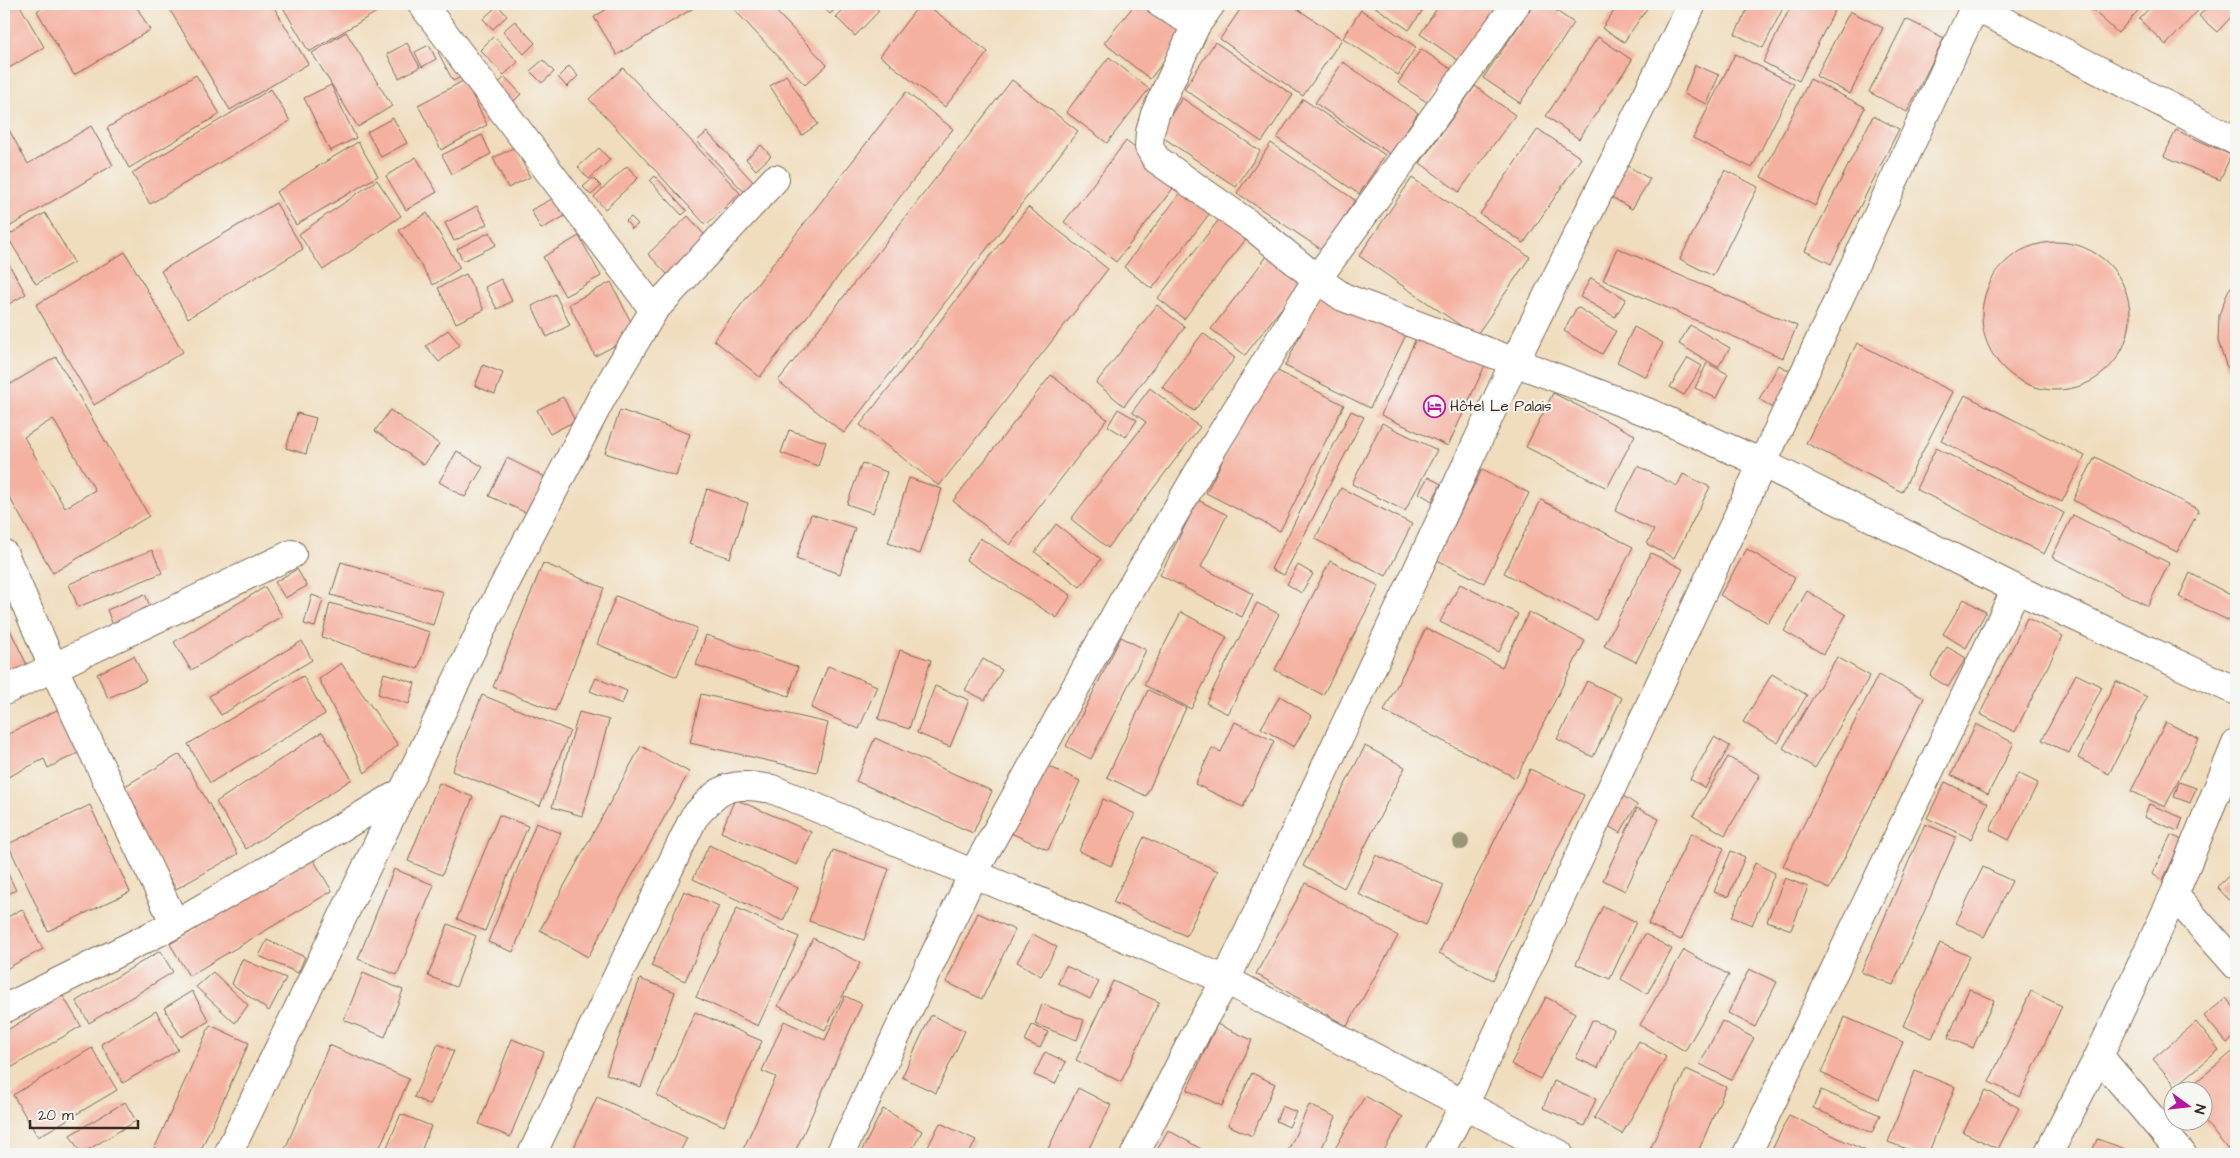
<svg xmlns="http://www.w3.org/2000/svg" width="2240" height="1158" font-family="'Architects Daughter',sans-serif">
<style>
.building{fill:#f5b1a0;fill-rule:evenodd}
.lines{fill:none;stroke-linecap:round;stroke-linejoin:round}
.minor-casing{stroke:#7a6956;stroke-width:30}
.minor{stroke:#fff;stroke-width:28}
.tree{fill:#9b9676}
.labels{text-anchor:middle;stroke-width:4;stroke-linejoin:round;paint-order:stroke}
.poi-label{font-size:15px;fill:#3b2a1e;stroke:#f6f6f2;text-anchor:start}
</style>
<rect width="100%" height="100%" fill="#f6f6f2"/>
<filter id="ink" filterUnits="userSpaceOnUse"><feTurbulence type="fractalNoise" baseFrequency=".02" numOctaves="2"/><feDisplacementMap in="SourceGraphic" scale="10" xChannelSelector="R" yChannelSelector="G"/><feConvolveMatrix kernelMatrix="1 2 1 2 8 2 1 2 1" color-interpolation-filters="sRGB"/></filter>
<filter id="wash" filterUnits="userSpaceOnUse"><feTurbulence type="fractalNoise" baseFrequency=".0096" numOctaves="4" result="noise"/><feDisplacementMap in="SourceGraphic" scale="20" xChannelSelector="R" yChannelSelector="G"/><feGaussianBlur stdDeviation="1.12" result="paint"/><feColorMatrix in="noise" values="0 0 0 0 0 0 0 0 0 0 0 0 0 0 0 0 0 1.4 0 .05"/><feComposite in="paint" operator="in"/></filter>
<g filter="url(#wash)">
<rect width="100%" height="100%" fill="#f0ddbd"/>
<g id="blocks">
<path class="building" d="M4,4H19L44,47L4,71Z
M49,4H135L150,30L74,75L37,11Z
M272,4L308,64L230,110L167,5Z
M281,4H323L324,6L327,4H390L309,52Z
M615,4H700L617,55L594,17Z
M729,4H769L827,65L805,85Z
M819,4H840L830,14Z
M849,4H872L879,11L855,36L836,17Z
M920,4H926L988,52L945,107L880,56Z
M1135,4H1146L1185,34L1150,79L1104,43Z
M1244,4H1290L1342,39L1303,96L1220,39Z
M1371,4H1427L1409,30Z
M1440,4H1502L1462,63L1420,34Z
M1534,4H1546L1574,23L1520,103L1483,78Z
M1619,4H1650L1624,42L1602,28Z
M1750,4H1785L1763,48L1735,34Z
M1792,4H1838L1799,81L1763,62Z
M2086,4H2144L2118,33Z
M2153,4H2204L2166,45L2139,19Z
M2209,4H2236V12L2217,32L2199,16Z
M498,5L507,16L493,29L483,19Z
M1361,10L1416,47L1398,75L1343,38Z
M1850,11L1883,28L1850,94L1816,76Z
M1906,19L1944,38L1907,112L1869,92Z
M515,21L535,43L524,54L503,31Z
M346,32L392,106L358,127L312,53Z
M494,36L518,62L504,75L480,50Z
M1598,37L1632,60L1579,139L1546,116Z
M1215,42L1293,95L1262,142L1184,89Z
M407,43L420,67L399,78L387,54Z
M429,45L436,59L422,67L415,52Z
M448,47L463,76L453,81L438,52Z
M1421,49L1451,69L1428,103L1398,83Z
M1735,54L1794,84L1752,168L1693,138Z
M1109,57L1149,89L1107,143L1066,112Z
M543,60L554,72L542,83L530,71Z
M1343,62L1418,113L1390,154L1315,103Z
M1695,65L1719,75L1707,104L1684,94Z
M569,66L578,76L567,87L558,77Z
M623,68L740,193L706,225L589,99Z
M196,75L220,114L129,168L107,128Z
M786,75L818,124L802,135L770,86Z
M505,77L521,94L507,108L491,90Z
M1810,79L1865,107L1815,206L1761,177Z
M465,80L487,125L441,150L418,105Z
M1012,80L1078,131L844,433L778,381Z
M331,85L356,138L330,151L304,98Z
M1475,86L1515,115L1459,192L1420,163Z
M271,89L290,121L150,204L132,173Z
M906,92L953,129L760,377L714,340Z
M1182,98L1260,151L1236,187L1158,134Z
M1303,99L1385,155L1359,194L1277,138Z
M1873,116L1899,129L1831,264L1805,251Z
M393,118L407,143L381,157L367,132Z
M4,121L28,164L91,126L113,165L4,230Z
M1538,129L1581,158L1524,243L1480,214Z
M2176,130L2231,155L2220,180L2164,156Z
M707,132L755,184L745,193L697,141Z
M482,135L491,154L452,174L442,155Z
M1126,141L1178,182L1116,262L1064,222Z
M358,142L378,176L296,225L276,192Z
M1271,143L1355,200L1322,250L1237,193Z
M761,145L771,156L756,170L746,159Z
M515,147L530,177L508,188L493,158Z
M599,148L610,160L589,179L578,167Z
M416,157L437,192L406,210L386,176Z
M1626,165L1650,179L1632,209L1608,195Z
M627,166L638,178L605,209L594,197Z
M1725,170L1758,187L1713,276L1680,259Z
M655,176L687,211L682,215L650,181Z
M593,178L601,186L591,195L583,187Z
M1412,178L1530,257L1476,336L1359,256Z
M377,180L401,216L323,270L299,234Z
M1185,187L1213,209L1152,289L1124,267Z
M556,197L565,216L541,229L531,210Z
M276,203L303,249L188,318L161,271Z
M477,206L487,224L454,241L445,223Z
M1028,207L1108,269L939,486L860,425Z
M45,213L74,262L36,284L7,236Z
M427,213L460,268L433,285L399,230Z
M1224,213L1250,234L1184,319L1158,298Z
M688,216L707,238L668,275L648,254Z
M631,217L638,224L632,229L626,221Z
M490,232L496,245L463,261L457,249Z
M579,236L601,276L565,296L543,257Z
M1982 316a74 74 0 1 1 148 0a74 74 0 1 1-148 0Z
M1617,248L1797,326L1783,358L1603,280Z
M1271,251L1305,278L1245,355L1211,329Z
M125,252L183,352L94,405L36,305Z
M4,256L26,294L4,307Z
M466,274L484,310L456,323L438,288Z
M1591,278L1626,299L1615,317L1580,297Z
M501,279L512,301L497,309L485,287Z
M2236,281V378L2226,365L2218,341L2219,315L2228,291Z
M611,282L637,334L595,356L569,304Z
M1323,289L1408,331L1370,408L1285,366Z
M555,294L570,325L547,337L532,306Z
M1157,305L1185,327L1124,406L1096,383Z
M1577,307L1616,331L1602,354L1564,331Z
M1690,325L1730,348L1718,367L1679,344Z
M1634,327L1663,343L1646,377L1617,362Z
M448,330L460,345L439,362L426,346Z
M1419,332L1486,363L1448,446L1381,415Z
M1203,333L1235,358L1194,411L1162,387Z
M1857,343L1953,392L1902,492L1806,443Z
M56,357L149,516L53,573L4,488V388ZM53,419L95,490L65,508L24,437Z
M1688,358L1702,366L1684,395L1670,387Z
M1707,363L1728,374L1716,398L1695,388Z
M483,365L503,373L495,394L475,386Z
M1779,365L1799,377L1778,411L1759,399Z
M1270,367L1344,405L1280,531L1206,493Z
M1051,375L1107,419L1010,545L953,501Z
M1150,388L1200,427L1108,548L1071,519L1146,422L1132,412Z
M1553,393L1635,435L1607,488L1526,447Z
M1965,395L2085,456L2062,502L1941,441Z
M563,397L575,421L550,434L537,410Z
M1118,409L1137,420L1126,437L1108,426Z
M390,410L439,444L424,465L375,431Z
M620,410L690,434L676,476L605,453Z
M1351,411L1364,417L1284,575L1271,569Z
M297,413L316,418L306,454L286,448Z
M1382,423L1437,450L1405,511L1352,484Z
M789,430L826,442L818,466L781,453Z
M1936,448L2064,513L2044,554L1916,489Z
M457,451L483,467L465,497L439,482Z
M2095,457L2199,510L2177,552L2073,500Z
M507,458L547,478L529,514L489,496Z
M862,463L887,472L873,513L847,504Z
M1638,466L1677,486L1683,474L1710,487L1674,558L1647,544L1654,530L1615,511Z
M1482,469L1529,493L1484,583L1437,560Z
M1428,477L1441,484L1432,501L1419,493Z
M909,478L942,489L920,554L888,543Z
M1341,488L1412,524L1386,576L1315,539Z
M707,489L748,503L730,558L689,544Z
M1198,500L1227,515L1201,567L1253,594L1242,617L1160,575Z
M1541,500L1633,547L1596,620L1504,573Z
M811,514L855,528L840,574L796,559Z
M2073,515L2169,563L2148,606L2052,557Z
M1056,524L1101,559L1080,587L1035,552Z
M980,538L1071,595L1057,618L966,560Z
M1747,549L1795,578L1768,623L1720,595Z
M152,550L162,573L78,607L69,584Z
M1651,553L1683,569L1636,662L1604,646Z
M1330,561L1379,586L1323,695L1275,670Z
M341,562L443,592L433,625L331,595Z
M543,563L604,588L555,711L493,687Z
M1298,565L1313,574L1301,593L1287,584Z
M297,569L307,586L285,598L275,582Z
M2190,573L2236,598V624L2179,597Z
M1460,584L1518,614L1499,652L1440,622Z
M265,587L282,616L191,670L174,642Z
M1807,591L1846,615L1823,654L1784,631Z
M145,594L154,617L116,633L107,610Z
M312,595L323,599L315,627L304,624Z
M616,596L697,628L677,677L597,644Z
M1964,599L1986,612L1966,648L1943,634Z
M330,603L430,632L418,669L322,637Z
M1257,603L1279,614L1228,714L1206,703Z
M1181,612L1227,637L1191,709L1144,685Z
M1529,612L1585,641L1516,778L1384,711L1426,628L1502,667Z
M2027,618L2063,636L2015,732L1980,714Z
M10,630L28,667L4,679V633Z
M706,635L798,667L789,696L696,665Z
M1121,637L1146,650L1091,759L1066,746Z
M302,641L312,660L221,715L209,696Z
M1947,647L1966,658L1948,687L1930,676Z
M900,650L931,660L909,729L878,719Z
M134,656L146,681L108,698L97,674Z
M1837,657L1870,676L1815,768L1783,748Z
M983,659L1002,670L985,700L965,690Z
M341,663L398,745L365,773L319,679Z
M828,666L877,686L859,729L811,708Z
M384,673L415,683L409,704L378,694Z
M1772,674L1807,695L1778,743L1743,722Z
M2076,674L2102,687L2069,753L2042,740Z
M1878,675L1924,698L1829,889L1783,866Z
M303,676L325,714L210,783L188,744Z
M596,678L627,691L622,704L590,691Z
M1587,681L1622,698L1593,757L1557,739Z
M2116,681L2147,697L2109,774L2078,758Z
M935,686L969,700L950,747L917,733Z
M1148,690L1186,708L1146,796L1107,777Z
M701,694L828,723L817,772L690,743Z
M482,695L570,731L540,806L452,771Z
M1280,696L1312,716L1294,747L1261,728Z
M59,709L80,752L48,768L44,759L4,779V736Z
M579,712L609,720L582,816L552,807Z
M1235,722L1274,741L1243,807L1195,784L1212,748L1221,752Z
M2166,722L2199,739L2165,807L2131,791Z
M1976,724L2014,743L1988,794L1951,775Z
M322,732L352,779L246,849L216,802Z
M1714,737L1730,746L1705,788L1690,779Z
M875,738L992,791L973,833L856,781Z
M641,746L689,772L588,957L540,930Z
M1365,746L1405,767L1344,888L1303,866Z
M180,754L238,854L176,889L118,790Z
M1728,757L1760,775L1725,835L1693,816Z
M1044,764L1080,781L1048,850L1011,833Z
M1530,769L1584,795L1493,980L1439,953Z
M2018,773L2038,783L2009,840L1990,830Z
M1945,782L1988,803L1971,839L1927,818Z
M2179,782L2196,788L2190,803L2174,797Z
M439,783L473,797L442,875L408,861Z
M1620,794L1637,805L1620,833L1603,823Z
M735,799L811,832L797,865L721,832Z
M1103,799L1135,814L1111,866L1079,851Z
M2149,804L2183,818L2178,831L2144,817Z
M90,805L130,892L48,931L8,844Z
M1637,808L1659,819L1625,891L1603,880Z
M499,815L528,826L485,931L457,919Z
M536,823L561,833L513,952L488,942Z
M1925,824L1956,837L1893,985L1861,972Z
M1691,833L1724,848L1681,940L1648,924Z
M2171,835L2182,840L2163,880L2152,874Z
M1144,837L1218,871L1186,936L1113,902Z
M709,845L798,888L783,921L693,879Z
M833,850L889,869L864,940L809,921Z
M1731,851L1745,857L1728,897L1714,892Z
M1376,855L1444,885L1426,925L1358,894Z
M313,859L332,891L189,976L170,944Z
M1755,863L1775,873L1752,925L1732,917Z
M4,866L16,890L4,896Z
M1983,867L2012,881L1984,937L1956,923Z
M394,869L434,885L397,975L358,959Z
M2236,869V899L2232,903L2217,887Z
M1785,878L1808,887L1791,930L1767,921Z
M1306,883L1398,936L1347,1026L1256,974Z
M684,891L719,906L685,981L651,966Z
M1603,906L1636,922L1610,979L1576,964Z
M737,908L799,937L758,1026L696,997Z
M22,909L43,949L4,970V919Z
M978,913L1015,930L982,999L946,982Z
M448,924L476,936L456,987L428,976Z
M1033,934L1057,947L1041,976L1017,962Z
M1645,934L1672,949L1647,994L1621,979Z
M813,938L860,963L825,1030L778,1006Z
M267,940L305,957L298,973L259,956Z
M1940,943L1969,956L1932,1038L1903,1026Z
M1684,950L1729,975L1685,1051L1640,1025Z
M160,951L173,972L89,1023L76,1001Z
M242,959L286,978L269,1011L232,984Z
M1066,966L1099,982L1090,999L1058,983Z
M1749,969L1777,982L1755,1027L1728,1013Z
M213,972L248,1005L235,1023L196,987Z
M363,973L403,990L385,1037L344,1020Z
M640,979L675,992L641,1087L606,1074Z
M1113,981L1159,1002L1121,1082L1076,1060Z
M1969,989L1994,1000L1973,1048L1948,1038Z
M192,991L209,1021L181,1037L164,1008Z
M2031,991L2062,1006L2020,1097L1989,1082Z
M63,996L81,1026L4,1072V1032Z
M845,996L862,1004L794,1154H741L776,1077L762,1071L784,1021L825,1040Z
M1546,997L1575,1013L1540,1079L1511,1064Z
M2226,998L2236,1010V1036L2227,1043L2204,1016Z
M1042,1004L1084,1020L1077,1040L1035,1024Z
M156,1011L178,1050L123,1083L101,1044Z
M695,1012L762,1041L724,1126L657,1096Z
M931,1015L965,1031L936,1093L902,1077Z
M1845,1017L1903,1042L1879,1099L1821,1073Z
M1592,1020L1614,1029L1598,1068L1576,1058Z
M1722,1021L1754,1038L1731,1080L1700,1064Z
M2196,1022L2219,1050L2176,1086L2153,1059Z
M1217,1024L1252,1040L1222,1106L1187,1090Z
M210,1025L249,1043L199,1154H152Z
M1032,1025L1048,1032L1040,1048L1025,1041Z
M512,1039L544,1052L510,1137L479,1124Z
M1639,1041L1666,1057L1622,1134L1594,1118Z
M438,1044L454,1051L430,1105L414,1097Z
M329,1045L409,1079L377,1154H283Z
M92,1048L117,1090L38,1137L13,1095Z
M2236,1049V1148L2230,1152L2202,1118V1090H2186Z
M1045,1052L1066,1062L1055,1084L1034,1075Z
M1686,1069L1726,1087L1697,1154H1648Z
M1915,1071L1955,1087L1928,1154H1920L1888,1142Z
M1252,1073L1275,1084L1252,1136L1228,1125Z
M1554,1081L1596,1099L1584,1126L1543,1108Z
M1078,1088L1111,1105L1086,1154H1049L1046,1153Z
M1821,1090L1880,1115L1872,1133L1813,1108Z
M1986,1090L2019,1108L1998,1149L1963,1132Z
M1365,1096L1403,1117L1382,1154H1332Z
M597,1097L687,1138L679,1154H571Z
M125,1102L136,1121L81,1154L70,1135Z
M1309,1105L1336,1117L1319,1154H1296L1288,1151Z
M1282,1106L1296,1112L1289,1127L1276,1121Z
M883,1109L922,1131L910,1154H860Z
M401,1114L431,1126L420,1154H384Z
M1789,1115L1868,1152L1867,1154H1770Z
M940,1123L976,1140L969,1154H943L928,1147Z
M1168,1130L1203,1150L1200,1154H1155Z
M2097,1139L2140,1154H2091Z
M1463,1147L1478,1154H1459Z
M102,1150L116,1154H101Z"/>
</g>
</g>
<g filter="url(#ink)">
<use href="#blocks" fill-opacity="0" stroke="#7a6956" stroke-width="1"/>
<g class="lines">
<defs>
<path id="minor" d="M422,4L654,310
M1161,4L1196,25
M1211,4L1196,25L1155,114L1150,132L1149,147L1156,159L1253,227L1317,279L1343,297L1647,412L1762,463L2016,589L2236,691
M1970,4L2236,141
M4,554L54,669L175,924
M4,691L292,554
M2174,895L2236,965
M4,1009L175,924L404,791
M2099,1056L2182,1154
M228,1154L484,624L602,397L654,310L775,179
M532,1154L694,817C723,785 729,782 772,789L1226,980L1559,1154
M840,1154L973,874L1122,603L1211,451L1317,279L1516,4
M1135,1154L1199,1027L1226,980L1514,363L1692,4
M1439,1154L1465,1103L1975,6
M1747,1154L2016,589
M2048,1154L2099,1056L2174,895L2236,744"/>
</defs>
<use href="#minor" class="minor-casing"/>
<use href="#minor" class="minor"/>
</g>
<circle class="tree" cx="1461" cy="842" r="8"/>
</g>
<defs>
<symbol id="hotel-ring" viewBox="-11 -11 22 22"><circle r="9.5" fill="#f6f6f2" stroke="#b5179e" stroke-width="1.5"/><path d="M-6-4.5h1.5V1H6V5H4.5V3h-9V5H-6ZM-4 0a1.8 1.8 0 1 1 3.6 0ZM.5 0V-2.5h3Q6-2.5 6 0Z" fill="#b5179e"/></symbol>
</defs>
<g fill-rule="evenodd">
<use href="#hotel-ring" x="1422" y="394" width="25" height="25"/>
</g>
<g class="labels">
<g class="poi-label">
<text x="1450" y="411">Hôtel Le Palais</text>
</g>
</g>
<rect width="2240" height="1158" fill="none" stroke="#f6f6f2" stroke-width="20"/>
<g transform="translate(2188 1106) rotate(105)"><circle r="24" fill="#f6f6f2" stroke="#aba49d"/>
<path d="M0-4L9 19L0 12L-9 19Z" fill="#b5179e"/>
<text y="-8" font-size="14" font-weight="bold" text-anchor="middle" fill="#3b2a1e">N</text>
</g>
<path d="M30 1120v8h108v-8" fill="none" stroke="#3b2a1e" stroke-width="2.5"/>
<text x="38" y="1120" font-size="15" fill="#3b2a1e" stroke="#f6f6f2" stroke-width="4" paint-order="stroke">20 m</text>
</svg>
